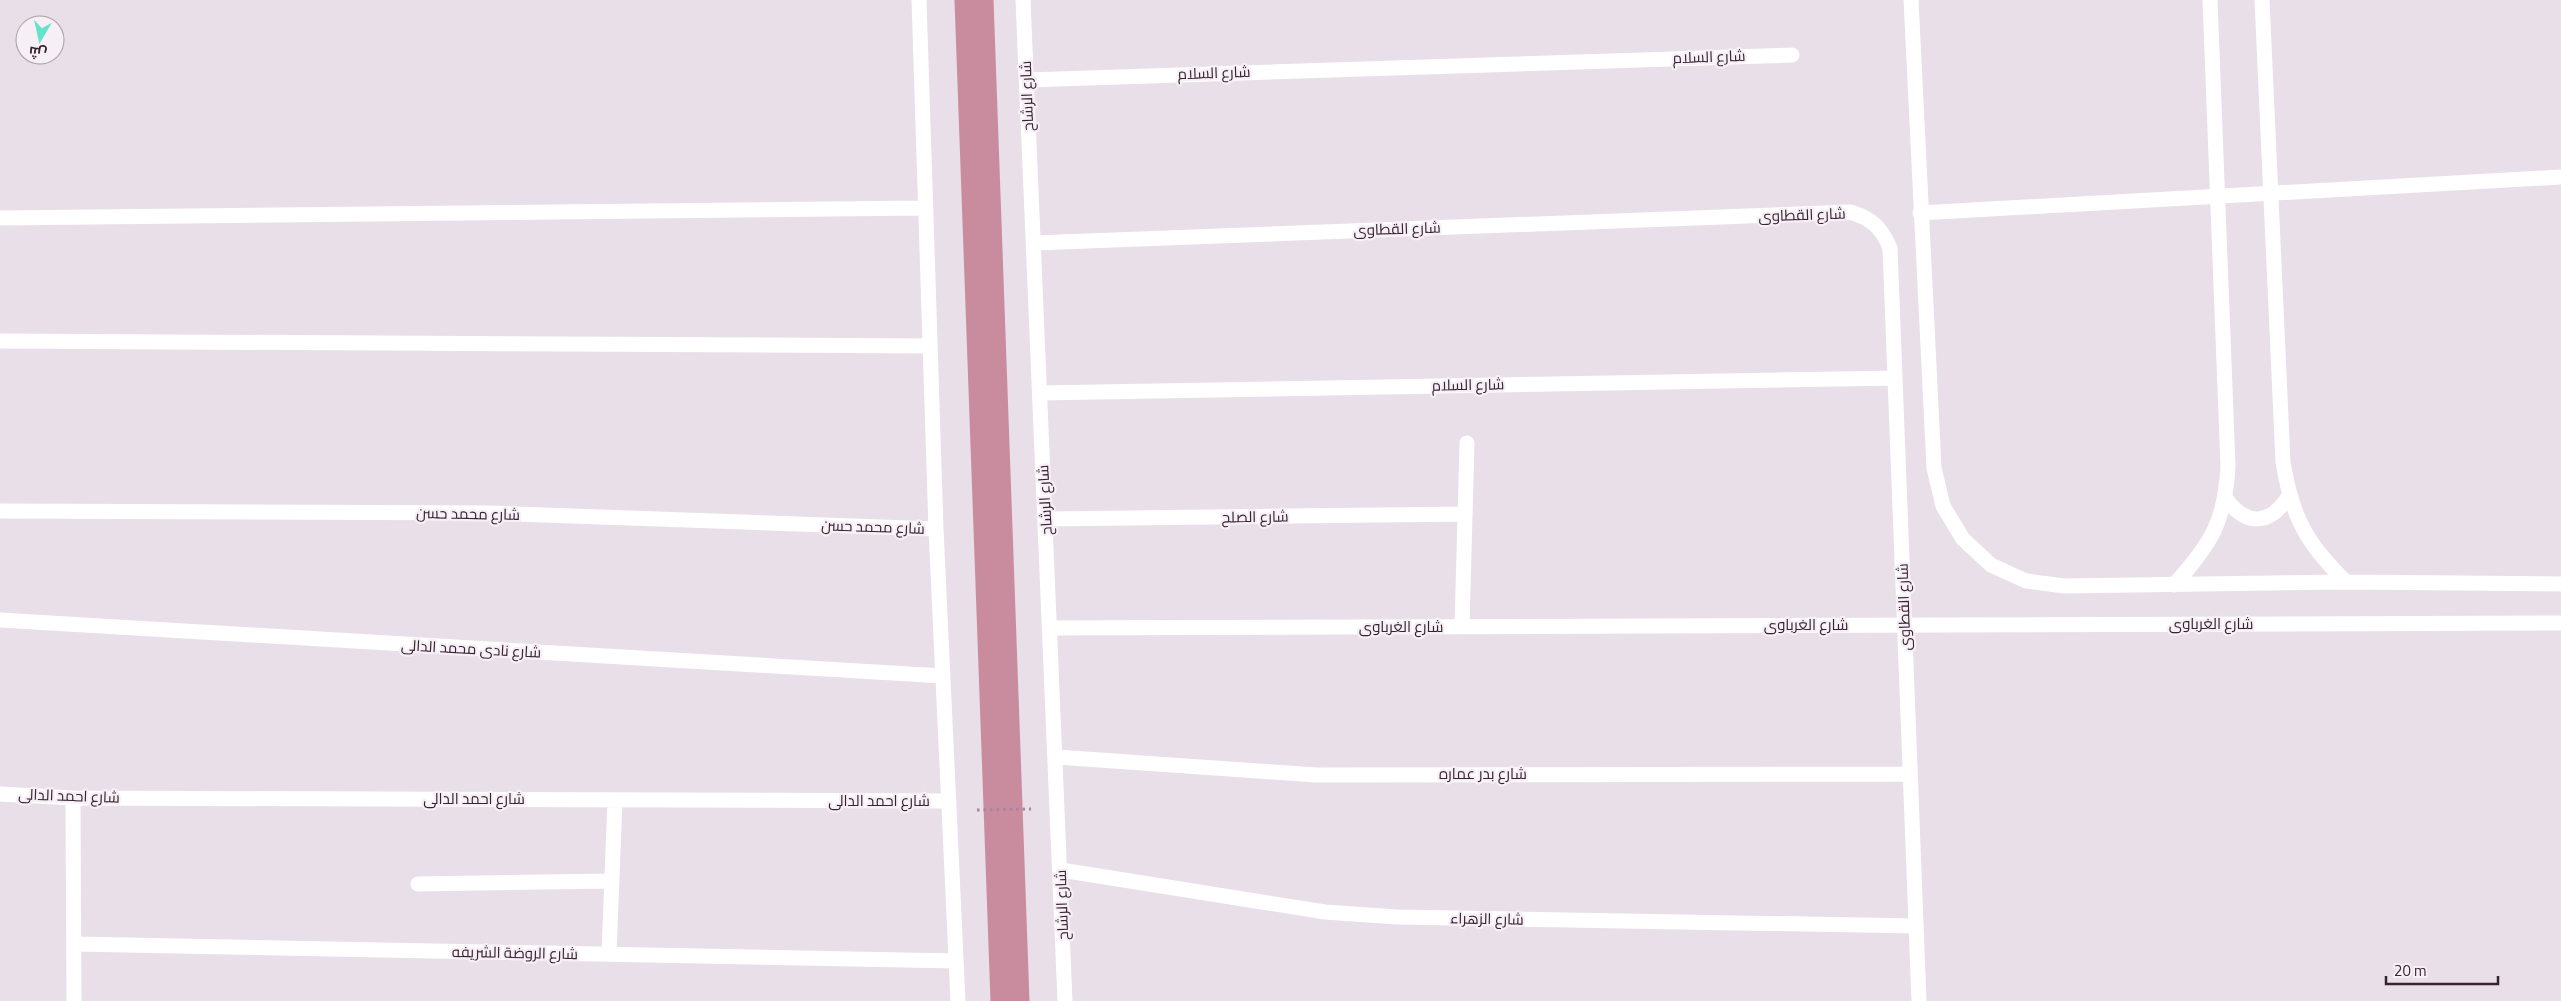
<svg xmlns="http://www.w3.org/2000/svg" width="2561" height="1001" font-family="'Titillium Web',Cairo,sans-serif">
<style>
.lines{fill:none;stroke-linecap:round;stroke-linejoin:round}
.canal{stroke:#c98c9e;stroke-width:39}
.path{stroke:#a983a0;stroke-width:3;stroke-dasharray:2.5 4;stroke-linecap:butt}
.minor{stroke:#fff;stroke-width:15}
.labels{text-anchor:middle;stroke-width:4.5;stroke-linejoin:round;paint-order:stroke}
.street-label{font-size:15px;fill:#372231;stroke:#f6eff6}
</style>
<rect width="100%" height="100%" fill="#e9dfe8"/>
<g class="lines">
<path class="canal" d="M974,0L1010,1001"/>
<path class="path" d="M977,810L1031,809"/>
<path class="minor" d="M919,0L936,529L958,1001
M1023,0L1065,1001
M1911,0L1934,468L1943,506L1963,539L1991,565L2026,581L2064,586L2346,582L2561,584
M2262,0L2283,462C2292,517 2306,543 2346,582
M1027,80L1792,55
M1920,213L2561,177
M0,218L925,208
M1034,243L1850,212C1871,218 1882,228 1890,248L1919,1001
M0,341L930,346
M1040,393L1895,378
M2226,499C2247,527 2270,525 2289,496
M0,511L489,513L936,529
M1046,519L1465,514
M2174,585C2211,544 2225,522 2228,466L2210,0
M0,620L943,676
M1462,626L1467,443
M1051,628L2561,623
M1056,757L1316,775L1910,774
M0,794L73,798L949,801
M73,798L74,1001
M1061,870L1325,912L1397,917L1916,926
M418,884L612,881
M74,944L956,961
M609,954L615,800"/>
</g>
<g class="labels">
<g class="street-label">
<text transform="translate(1709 57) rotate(-2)" y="5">شارع السلام</text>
<text transform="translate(1214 73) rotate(-2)" y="5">شارع السلام</text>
<text transform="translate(1027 96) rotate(-92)" y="5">شارع الرشاح</text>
<text transform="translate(1802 215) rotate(-2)" y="5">شارع القطاوى</text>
<text transform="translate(1397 229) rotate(-2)" y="5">شارع القطاوى</text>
<text transform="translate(1468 385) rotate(-1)" y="5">شارع السلام</text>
<text transform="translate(1045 500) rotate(-93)" y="5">شارع الرشاح</text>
<text transform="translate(468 514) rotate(1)" y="5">شارع محمد حسن</text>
<text transform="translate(1255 517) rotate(-1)" y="5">شارع الصلح</text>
<text transform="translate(873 527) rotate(2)" y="5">شارع محمد حسن</text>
<text transform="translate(1904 607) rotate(-92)" y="5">شارع القطاوى</text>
<text x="2211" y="629">شارع الغرباوى</text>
<text x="1806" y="630">شارع الغرباوى</text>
<text x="1401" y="632">شارع الغرباوى</text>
<text transform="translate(471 649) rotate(3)" y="5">شارع نادى محمد الدالى</text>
<text x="1483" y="779">شارع بدر عماره</text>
<text transform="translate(69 796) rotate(2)" y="5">شارع احمد الدالى</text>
<text x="474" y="804">شارع احمد الدالى</text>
<text x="879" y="806">شارع احمد الدالى</text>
<text transform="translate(1062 905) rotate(-92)" y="5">شارع الرشاح</text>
<text transform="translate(1487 919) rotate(1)" y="5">شارع الزهراء</text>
<text transform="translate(515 953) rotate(1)" y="5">شارع الروضة الشريفه</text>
</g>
</g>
<g transform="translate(40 40) rotate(189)"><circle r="24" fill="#f6eff6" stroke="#aa9da7"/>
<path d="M0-4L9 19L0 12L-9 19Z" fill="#63e3c9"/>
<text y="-8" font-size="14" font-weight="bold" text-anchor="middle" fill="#372231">ش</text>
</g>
<path d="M2386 976v8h112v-8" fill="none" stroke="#372231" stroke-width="2.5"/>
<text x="2394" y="976" font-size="15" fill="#372231" stroke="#f6eff6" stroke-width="4" paint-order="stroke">20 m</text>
</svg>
